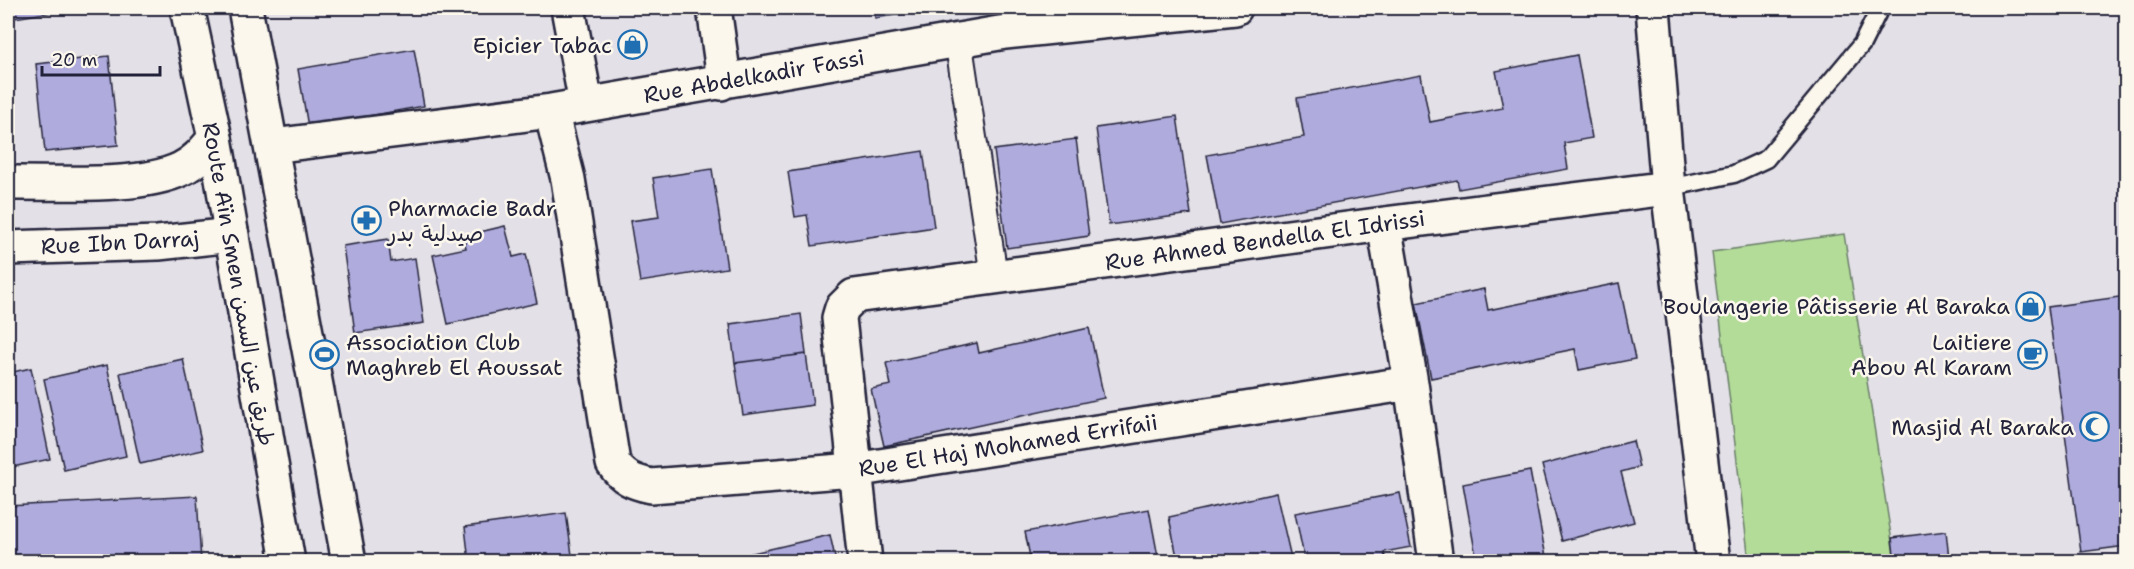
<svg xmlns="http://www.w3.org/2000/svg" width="2134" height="569" font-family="'Shantell Sans','Playpen Sans Arabic',sans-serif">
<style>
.green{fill:#b3dc98;stroke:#6a7f6a;stroke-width:1.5}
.building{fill:#afabdc;stroke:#22223b;stroke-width:1.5}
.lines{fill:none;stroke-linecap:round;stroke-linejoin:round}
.service-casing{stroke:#22223b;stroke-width:21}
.pedestrian-casing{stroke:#22223b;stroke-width:30}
.minor-casing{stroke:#22223b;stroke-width:38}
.secondary-casing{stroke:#22223b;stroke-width:38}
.service{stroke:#fbf7ec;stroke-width:16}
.pedestrian{stroke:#fbf7ec;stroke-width:26}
.minor{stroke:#fbf7ec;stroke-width:33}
.secondary{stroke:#fbf7ec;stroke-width:33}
.labels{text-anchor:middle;stroke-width:5;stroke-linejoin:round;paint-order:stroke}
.poi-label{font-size:22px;fill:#22223b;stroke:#fbf7ec;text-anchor:end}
.street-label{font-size:22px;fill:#22223b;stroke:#fbf7ec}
</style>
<rect width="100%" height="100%" fill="#e4e0e7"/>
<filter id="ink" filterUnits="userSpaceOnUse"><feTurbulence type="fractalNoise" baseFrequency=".0167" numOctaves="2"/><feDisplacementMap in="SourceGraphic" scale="12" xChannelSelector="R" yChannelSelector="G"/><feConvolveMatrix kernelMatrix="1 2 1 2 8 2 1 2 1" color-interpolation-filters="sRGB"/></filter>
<g filter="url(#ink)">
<path class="green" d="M1844,234L1895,561H1749L1712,252Z"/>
<path class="building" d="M13,8H76L15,18Z
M874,8H946L875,18Z
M414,49L424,106L308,127L298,69Z
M1577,55L1592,138L1564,143L1568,169L1459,189L1457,180L1220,224L1207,155L1304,137L1297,98L1421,75L1430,122L1503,108L1496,71Z
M109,56L118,145L45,152L36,64Z
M1177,116L1191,214L1109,225L1096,128Z
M1076,139L1089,236L1007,248L994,150Z
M923,151L934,227L812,246L807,215L795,217L788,172Z
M712,169L727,268L640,282L630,221L659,217L653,178Z
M505,226L513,257L526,254L537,303L448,324L433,255L466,248L463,236Z
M388,239L391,262L415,258L424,323L355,333L343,246Z
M1619,283L1635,359L1579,370L1575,349L1431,378L1416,303L1484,289L1488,310Z
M2126,296V546L2081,552L2048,307Z
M801,314L806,354L735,363L730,324Z
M1089,328L1104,398L884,446L871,389L891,385L886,363L977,343L979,353Z
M806,354L813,405L743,415L735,363Z
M183,359L203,450L140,464L120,373Z
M107,365L126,456L64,470L44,379Z
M31,368L50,459L8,468V373Z
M1633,441L1639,467L1621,472L1634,522L1562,541L1542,465Z
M1530,471L1546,557L1520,562H1477L1463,484Z
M1276,493L1292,562H1178L1169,517Z
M1400,493L1411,547L1384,552L1386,562H1305L1295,513Z
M197,496L201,562H8V506Z
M1149,509L1159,562H1031L1025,532Z
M566,513L573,562H469L465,527Z
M1946,531L1949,559L1895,562L1892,538Z
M830,535L836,562H714Z"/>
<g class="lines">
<defs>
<path id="service" d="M1668,188L1734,174L1766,159L1862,44L1880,8"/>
<path id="pedestrian" d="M958,39L994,276"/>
<path id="minor" d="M568,8L586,104
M714,8L722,65L721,83
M1653,8L1668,188L1713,562
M551,111L568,179L613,463C623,478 633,482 651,486L854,470L1411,383
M272,146L551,111L1005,32L1235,8
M8,183C55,182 140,189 181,169C196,162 205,150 215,138
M1384,224L1411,383L1436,562
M8,248L158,243L232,235
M865,562L839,318L842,308L854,296L1384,224L1668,188"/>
<path id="secondary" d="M187,8L215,138L288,562
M245,8L349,562"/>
</defs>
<use href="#service" class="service-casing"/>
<use href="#pedestrian" class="pedestrian-casing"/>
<use href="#minor" class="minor-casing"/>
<use href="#secondary" class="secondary-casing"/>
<use href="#service" class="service"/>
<use href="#pedestrian" class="pedestrian"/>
<use href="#minor" class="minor"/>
<use href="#secondary" class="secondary"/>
</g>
</g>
<defs>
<symbol id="shop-ring" viewBox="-11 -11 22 22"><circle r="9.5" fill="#fbf7ec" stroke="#1f6fb2" stroke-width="1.5"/><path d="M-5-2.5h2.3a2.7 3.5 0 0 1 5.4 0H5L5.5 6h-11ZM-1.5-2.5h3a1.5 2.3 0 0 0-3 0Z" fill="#1f6fb2"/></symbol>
<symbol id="pharmacy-ring" viewBox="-11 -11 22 22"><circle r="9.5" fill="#fbf7ec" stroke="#1f6fb2" stroke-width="1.5"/><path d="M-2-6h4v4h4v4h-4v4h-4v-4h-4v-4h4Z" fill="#1f6fb2"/></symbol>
<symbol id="stadium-ring" viewBox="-11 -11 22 22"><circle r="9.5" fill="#fbf7ec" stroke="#1f6fb2" stroke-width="1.5"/><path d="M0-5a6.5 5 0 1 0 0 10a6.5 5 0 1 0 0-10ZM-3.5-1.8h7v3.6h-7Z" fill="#1f6fb2"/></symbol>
<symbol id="cafe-ring" viewBox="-11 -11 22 22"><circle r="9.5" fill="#fbf7ec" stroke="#1f6fb2" stroke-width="1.5"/><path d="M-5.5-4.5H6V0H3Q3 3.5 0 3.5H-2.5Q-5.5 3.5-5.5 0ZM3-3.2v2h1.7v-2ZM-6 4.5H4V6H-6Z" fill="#1f6fb2"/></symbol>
<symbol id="mosque-ring" viewBox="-11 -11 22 22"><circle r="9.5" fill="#fbf7ec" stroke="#1f6fb2" stroke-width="1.5"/><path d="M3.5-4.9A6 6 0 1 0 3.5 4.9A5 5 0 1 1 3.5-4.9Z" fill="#1f6fb2"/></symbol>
</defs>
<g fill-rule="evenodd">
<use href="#shop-ring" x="616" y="28" width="33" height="33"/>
<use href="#pharmacy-ring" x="350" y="204" width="33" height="33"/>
<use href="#shop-ring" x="2014" y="290" width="33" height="33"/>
<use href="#stadium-ring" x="308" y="338" width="33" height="33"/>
<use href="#cafe-ring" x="2016" y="338" width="33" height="33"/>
<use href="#mosque-ring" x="2078" y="410" width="33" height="33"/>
</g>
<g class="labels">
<g class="poi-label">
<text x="612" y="53">Epicier Tabac</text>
<text x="388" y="216" text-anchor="start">Pharmacie Badr<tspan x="388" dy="25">صيدلية بدر</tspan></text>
<text x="2010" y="314">Boulangerie Pâtisserie Al Baraka</text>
<text x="346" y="350" text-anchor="start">Association Club<tspan x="346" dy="25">Maghreb El Aoussat</tspan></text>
<text x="2012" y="350">Laitiere<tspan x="2012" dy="25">Abou Al Karam</tspan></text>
<text x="2074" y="435">Masjid Al Baraka</text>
</g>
<g class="street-label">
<text transform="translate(754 76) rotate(-10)" y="8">Rue Abdelkadir Fassi</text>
<text transform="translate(1265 240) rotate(-8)" y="8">Rue Ahmed Bendella El Idrissi</text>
<text transform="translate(120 242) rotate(-3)" y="8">Rue Ibn Darraj</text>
<text transform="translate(239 284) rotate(80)" y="8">Route Aïn Smen طريق عين السمن</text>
<text transform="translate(1008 445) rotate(-9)" y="8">Rue El Haj Mohamed Errifaii</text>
</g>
</g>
<rect width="2134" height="569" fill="none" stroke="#fbf7ec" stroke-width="30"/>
<rect x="15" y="15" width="2104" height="539" fill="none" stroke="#22223b" stroke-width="2" filter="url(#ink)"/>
<path d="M42 66v9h118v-9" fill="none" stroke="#22223b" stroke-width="3"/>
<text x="51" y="66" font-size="18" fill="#22223b" stroke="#fbf7ec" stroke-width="4.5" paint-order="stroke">20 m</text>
</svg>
